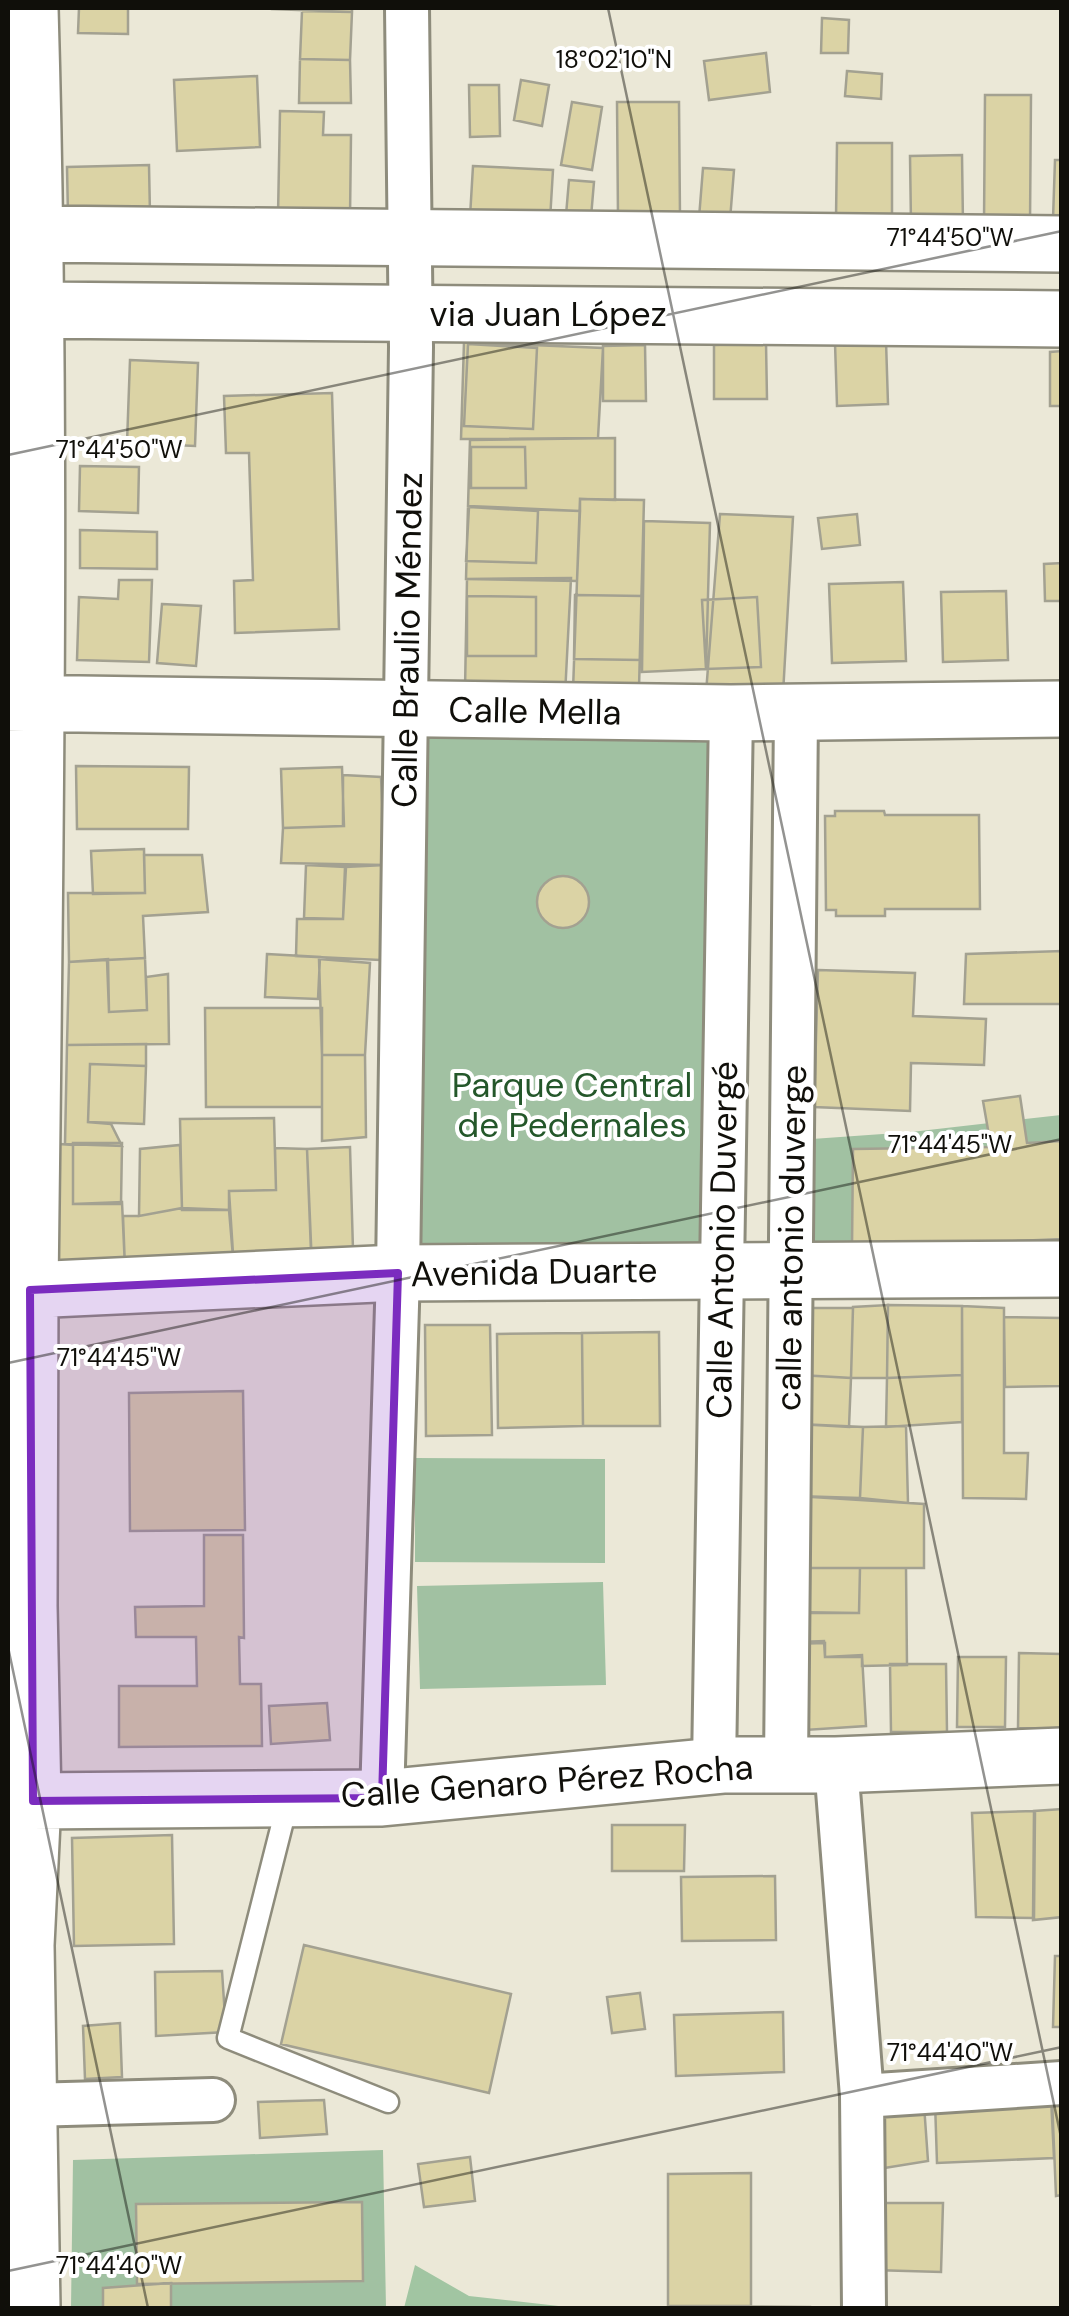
<svg xmlns="http://www.w3.org/2000/svg" width="1069" height="2316" font-family="'DM Sans',sans-serif">
<style>
.green{fill:#a1c1a2}
.forest{fill:#a1c5a2}
.building{fill:#dbd3a5;stroke:#a3a191;stroke-width:2.5}
.lines{fill:none;stroke-linecap:round;stroke-linejoin:round}
.lane-casing{stroke:#8e8c7c;stroke-width:25}
.street-casing{stroke:#8e8c7c;stroke-width:48}
.secondary-casing{stroke:#8e8c7c;stroke-width:60}
.primary-casing{stroke:#8e8c7c;stroke-width:60}
.lane{stroke:#fff;stroke-width:20}
.street{stroke:#fff;stroke-width:42}
.secondary{stroke:#fff;stroke-width:55}
.primary{stroke:#fff;stroke-width:55}
.marked{fill:#7b2cbf;fill-opacity:0.2;stroke:#7b2cbf;stroke-width:8;stroke-linejoin:round}
.ticks{fill:none;stroke:#100f0a;stroke-width:2.5;stroke-opacity:0.45}
.labels{text-anchor:middle;stroke-width:8;stroke-linejoin:round;paint-order:stroke}
.street-label{font-size:35px;fill:#100f0a;stroke:#fff}
.park-label{font-size:35px;fill:#24572a;stroke:#fff}
.ticks-label{font-size:25px;text-anchor:middle;fill:#100f0a;stroke:#fff;stroke-width:8;stroke-linejoin:round;paint-order:stroke}
</style>
<rect width="100%" height="100%" fill="#ebe8d7"/>
<path class="green" d="M425,715L724,720L740,1264L402,1269Z
M1061,1115V1239L810,1251L812,1139L911,1132Z
M415,1458L605,1459V1563L415,1562Z
M603,1582L606,1685L420,1689L417,1586Z
M383,2150L386,2308H71L73,2160Z"/>
<path class="forest" d="M415,2265L469,2296L576,2308H404Z"/>
<path class="building" d="M79,8H128V34L78,33Z
M272,8H352V12L272,9Z
M302,11L352,12L350,60L300,59Z
M822,18L849,20L848,53H821Z
M766,53L770,92L709,100L704,61Z
M300,59L350,60L351,103H299Z
M847,71L882,74L881,99L845,96Z
M257,76L260,147L177,151L174,80Z
M521,80L549,85L542,126L514,120Z
M469,85H499L500,136L470,137Z
M985,95H1031L1030,225L984,224Z
M572,102L602,107L592,170L561,165Z
M617,102H679L680,217H618Z
M280,111L324,112L323,135H351L350,217L278,216Z
M837,143H892V219H836Z
M962,155L963,224H911L910,156Z
M1055,160H1062V220L1053,219Z
M149,165L150,214L68,216L67,167Z
M473,166L553,170L550,220L470,217Z
M703,168L734,170L730,220L699,218Z
M569,180L594,182L591,217L566,215Z
M886,341L888,404L837,406L835,343Z
M464,342L603,348L598,438L461,439Z
M766,343L767,399H714V345Z
M468,344L537,348L533,429L464,426Z
M645,345L646,401H603V346Z
M1062,351V406H1050V352Z
M130,360L198,363L195,446L127,443Z
M332,393L339,629L235,633L234,581L253,580L249,453H226L224,396Z
M615,438V500L580,499V511L468,506L470,440Z
M471,447H525L526,488H471Z
M80,466L139,467L138,513L79,511Z
M580,499L644,500L639,688L573,690Z
M468,507L580,511L577,581L466,579Z
M469,507L538,511L536,563L466,561Z
M720,514L793,517L783,694L706,693Z
M857,514L860,545L822,549L818,518Z
M644,521L710,523L706,669L642,672Z
M80,530L157,532V569L80,568Z
M1062,563V601H1045L1044,564Z
M571,578L565,695L465,690L467,579Z
M119,580H152L149,662L77,660L79,597L118,599Z
M903,582L906,661L832,663L829,584Z
M1006,591L1008,660L943,662L941,592Z
M575,595L642,596L641,660L574,659Z
M467,596L536,597V656H467Z
M757,597L761,667L706,669L702,600Z
M162,604L201,606L196,666L157,663Z
M76,766L189,767L188,829H77Z
M342,767L344,826L283,828L281,769Z
M343,775L381,777L385,865L281,863L283,828L343,826Z
M835,811H884L885,815H979L980,909H885V916H836V910H826L825,816H835Z
M144,849L145,893L93,894L91,851Z
M144,855H202L208,912L143,916L145,958L69,962L68,893H145Z
M306,865L346,867L343,919L304,918Z
M385,865L380,960L296,956L297,919H343L345,867Z
M537 902a26 26 0 1 1 52 0a26 26 0 1 1-52 0Z
M1062,951V1004H964L966,954Z
M267,954L320,957L318,999L265,997Z
M145,958L147,1010L109,1012L107,960Z
M108,959L109,1012L147,1010L146,977L168,974L169,1044L67,1045L69,962Z
M319,959L370,963L365,1055H322Z
M818,970L915,973L913,1016L986,1019L984,1065L911,1063L910,1111L814,1107Z
M205,1008H322V1107H206Z
M146,1044V1066L90,1064L88,1122L111,1124L122,1146L65,1144L67,1045Z
M322,1055H365L366,1137L322,1141Z
M90,1064L146,1066L144,1124L88,1122Z
M1020,1096L1027,1143L1062,1141V1239L852,1248L853,1149L991,1147L983,1101Z
M274,1118L276,1190L229,1191V1210H182L180,1119Z
M45,1143L73,1145V1204L122,1202L125,1268L51,1267Z
M73,1143H122L121,1204H73Z
M180,1145L182,1208L139,1216L140,1149Z
M350,1147L353,1250L311,1252L307,1149Z
M275,1148L307,1149L312,1267L234,1269L229,1191L276,1190Z
M182,1208L229,1210L234,1269L125,1268L123,1216H139Z
M888,1305L962,1306V1375L887,1378Z
M888,1305L887,1378H851L853,1307Z
M962,1306L1004,1308V1453H1028L1026,1499L963,1498Z
M804,1308H853L851,1378L800,1375Z
M1004,1317L1062,1318V1386L1005,1387Z
M425,1325H490L492,1435L426,1436Z
M659,1332L660,1426H583L582,1333Z
M582,1333L583,1426L498,1428L497,1334Z
M800,1375L851,1378L849,1427L798,1424Z
M962,1375V1422L886,1427L887,1378Z
M243,1391L245,1530L130,1531L129,1393Z
M798,1424L863,1427L860,1498L796,1496Z
M906,1426L908,1503L860,1498L863,1427Z
M796,1496L924,1504V1568H792Z
M204,1535H243L244,1638L239,1637L240,1684H261L262,1746L119,1747V1686H197L196,1637H136L135,1607L204,1606Z
M792,1568H860L859,1613H792Z
M860,1568H906L907,1665L862,1666V1657H825V1643L792,1644L793,1612L859,1613Z
M824,1641L825,1657L862,1655L866,1726L805,1730L800,1642Z
M1019,1653L1062,1654V1729L1018,1728Z
M958,1657H1006L1005,1727H957Z
M890,1664H946L947,1732H891Z
M327,1703L330,1740L271,1744L269,1706Z
M1062,1809V1917L1033,1920L1034,1811Z
M1035,1811L1034,1918L976,1917L972,1813Z
M612,1825H685L684,1871H612Z
M172,1835L174,1944L74,1946L72,1838Z
M775,1876L776,1940L682,1941L681,1877Z
M304,1945L511,1994L489,2093L281,2044Z
M1055,1956H1062V2027H1053Z
M222,1971L226,2032L156,2036L155,1972Z
M640,1993L645,2029L612,2033L607,1997Z
M783,2012L784,2072L676,2076L674,2015Z
M120,2023L122,2077L85,2079L83,2026Z
M1051,2097L1054,2158L937,2163L935,2102Z
M1062,2098V2195L1056,2196L1052,2099Z
M324,2100L327,2134L260,2138L258,2102Z
M924,2105L928,2161L872,2170L875,2109Z
M470,2157L475,2201L424,2207L418,2164Z
M751,2173V2306H668V2174Z
M362,2202L363,2281L137,2284L136,2204Z
M872,2203H943L941,2272L873,2270Z
M171,2283V2308H103V2288Z
M715,2306L810,2307V2308H715Z"/>
<g class="lines">
<defs>
<path id="lane" d="M288,1801L228,2038L388,2102"/>
<path id="street" d="M786,1764L796,713
M836,1765L862,2096L864,2308
M714,1766L731,713
M382,1798L398,1273L411,347L407,8
M862,2096L1062,2083
M29,2105L213,2100"/>
<path id="secondary" d="M36,234L1062,244
M35,310L1062,319
M8,703L731,713L1062,709
M8,1291L30,1290C35,862 42,435 30,8"/>
<path id="primary" d="M33,1801L382,1798L725,1765H836L1062,1756
M32,2308L26,1945L33,1801L29,1606L30,1290L398,1273L1062,1269"/>
</defs>
<use href="#lane" class="lane-casing"/>
<use href="#street" class="street-casing"/>
<use href="#secondary" class="secondary-casing"/>
<use href="#primary" class="primary-casing"/>
<use href="#lane" class="lane"/>
<use href="#street" class="street"/>
<use href="#secondary" class="secondary"/>
<use href="#primary" class="primary"/>
</g>
<path class="marked" d="M398,1273L382,1798L33,1801L30,1290Z"/>
<path class="ticks" d="M608,8L1062,2142M8,455L1062,231M8,1363L1062,1139M8,1647L148,2308M8,2271L1062,2047"/>
<g class="labels">
<g class="street-label">
<text x="548" y="326">via Juan López</text>
<text transform="translate(407 640) rotate(-89)" y="12">Calle Braulio Méndez</text>
<text transform="translate(535 711) rotate(1)" y="12">Calle Mella</text>
<text transform="translate(791 1238) rotate(-89)" y="12">calle antonio duverge</text>
<text transform="translate(722 1240) rotate(-89)" y="12">Calle Antonio Duvergé</text>
<text transform="translate(534 1272) rotate(-1)" y="12">Avenida Duarte</text>
<text transform="translate(547 1781) rotate(-4)" y="12">Calle Genaro Pérez Rocha</text>
</g>
<g class="park-label">
<text x="572" y="1097">Parque Central<tspan x="572" dy="40">de Pedernales</tspan></text>
</g>
</g>
<g class="ticks-label">
<text x="614" y="68">18°02'10"N</text>
<text x="950" y="246">71°44'50"W</text>
<text x="119" y="458">71°44'50"W</text>
<text x="950" y="1153">71°44'45"W</text>
<text x="119" y="1366">71°44'45"W</text>
<text x="950" y="2061">71°44'40"W</text>
<text x="119" y="2274">71°44'40"W</text>
</g>
<rect width="1069" height="2316" fill="none" stroke="#100f0a" stroke-width="20"/>
</svg>
